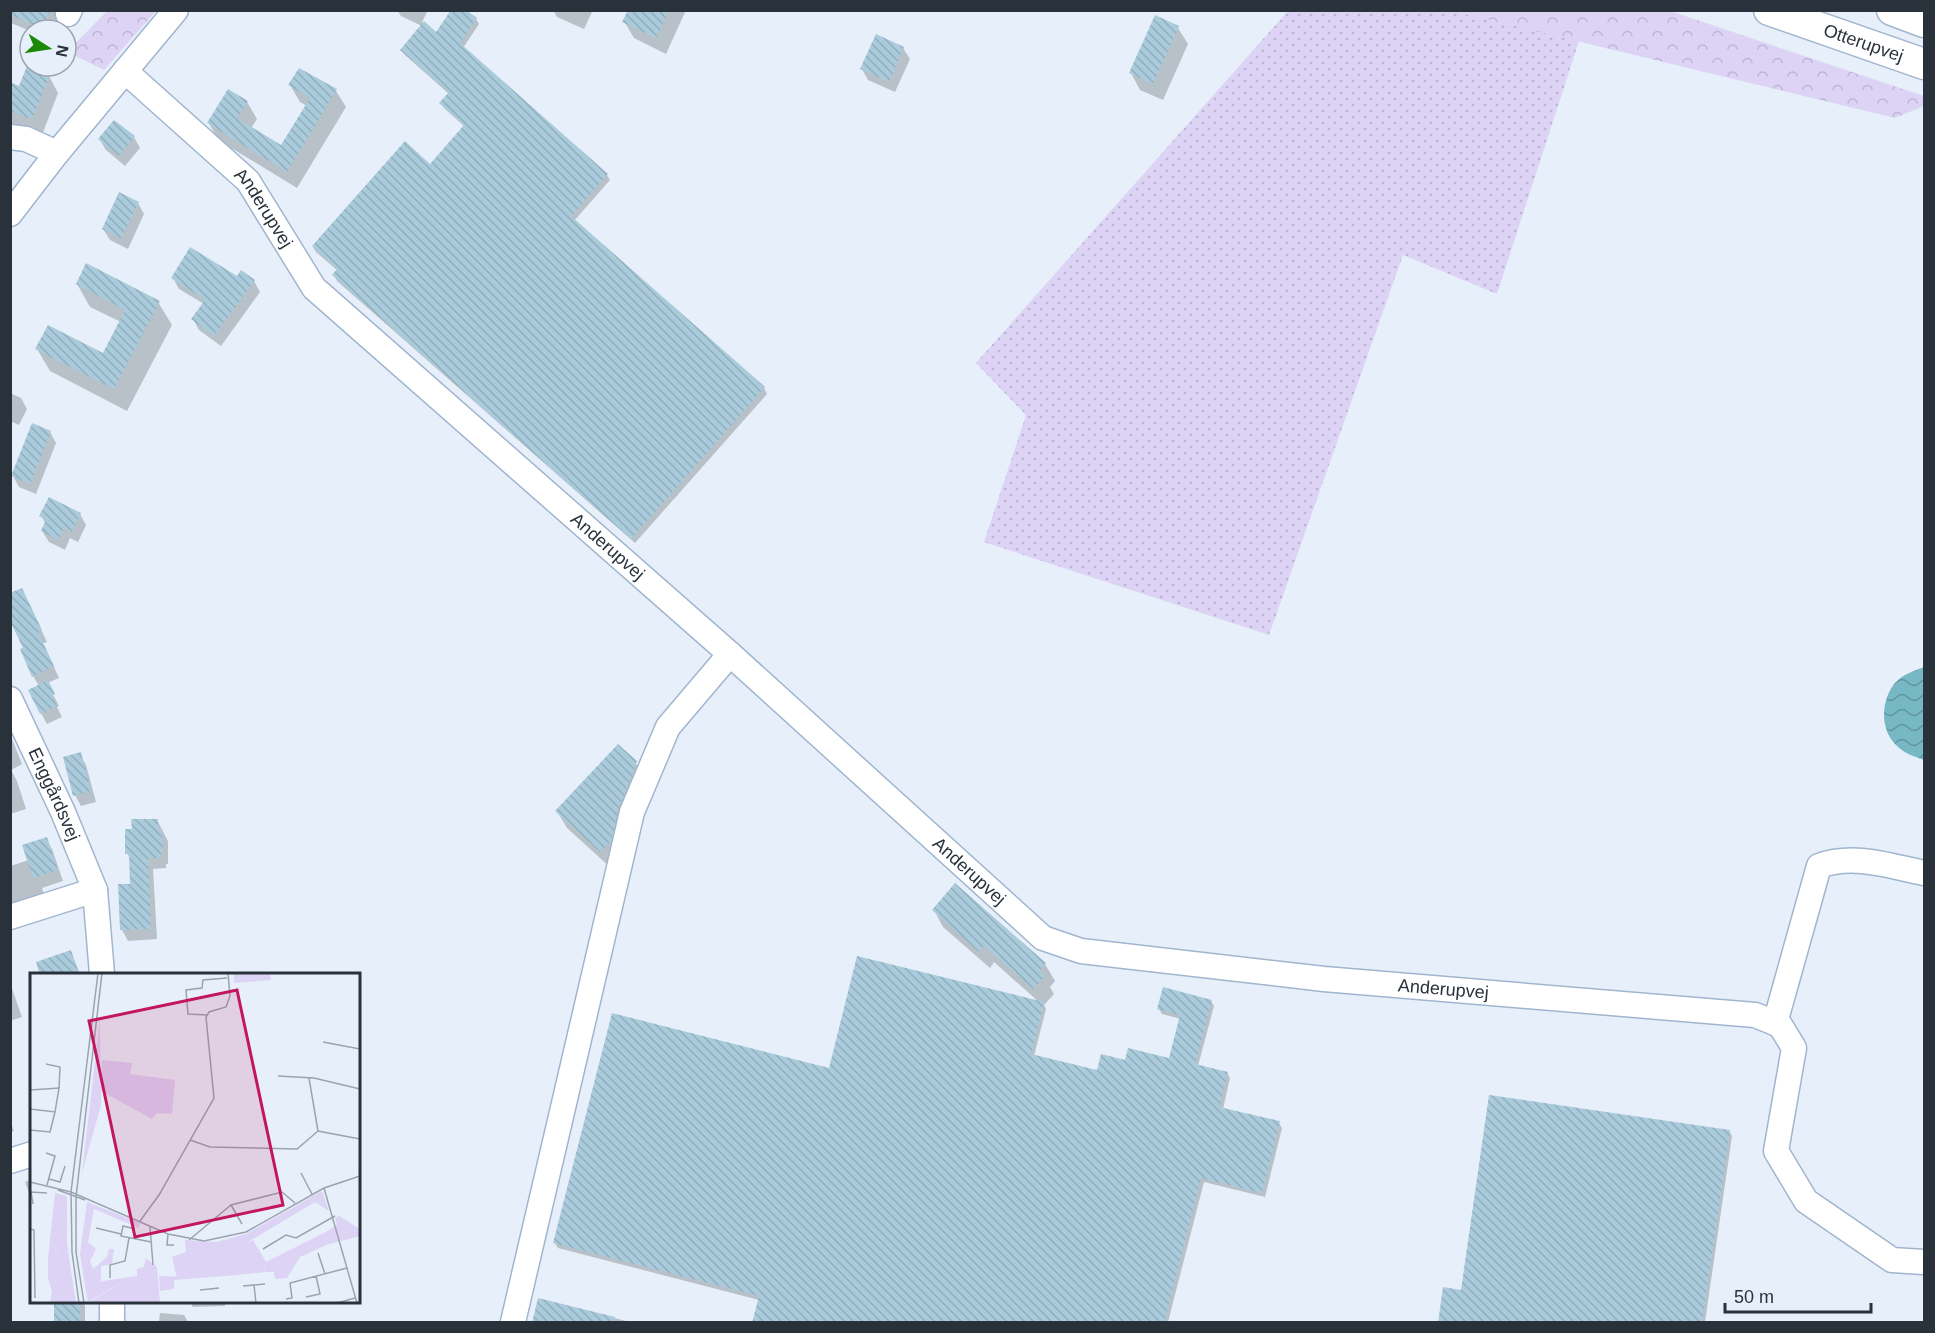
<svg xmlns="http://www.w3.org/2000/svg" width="1935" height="1333" font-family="Helvetica,sans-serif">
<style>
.grass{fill:url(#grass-dots)}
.forest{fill:url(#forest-crowns)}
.water{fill:url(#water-waves)}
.shadow{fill:#0003}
.building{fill:url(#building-back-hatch)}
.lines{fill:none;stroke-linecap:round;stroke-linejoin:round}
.minor-casing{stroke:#a0b5ce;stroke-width:27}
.major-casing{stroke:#a0b5ce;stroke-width:33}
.minor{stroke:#fff;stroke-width:24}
.major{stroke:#fff;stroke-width:30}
.labels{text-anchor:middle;stroke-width:4.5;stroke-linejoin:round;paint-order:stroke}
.street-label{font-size:18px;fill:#29313b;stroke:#e7f0fa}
.inset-road{fill:none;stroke:#9ba4ae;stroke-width:1.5}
.view{fill:#c2185b;fill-opacity:0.15;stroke:#c2185b;stroke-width:3}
.inset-edge{fill:none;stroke:#29313b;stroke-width:3}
</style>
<defs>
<pattern id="grass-dots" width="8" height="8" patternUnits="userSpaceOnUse" patternTransform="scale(1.5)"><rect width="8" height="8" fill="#dcd3f5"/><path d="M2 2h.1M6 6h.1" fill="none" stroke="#bdb6d3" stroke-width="1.8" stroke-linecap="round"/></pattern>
<pattern id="forest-crowns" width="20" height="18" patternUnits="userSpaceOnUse" patternTransform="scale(1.5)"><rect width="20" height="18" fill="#dcd3f5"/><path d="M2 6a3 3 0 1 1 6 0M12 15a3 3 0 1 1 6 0" fill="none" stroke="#bdb6d3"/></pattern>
<pattern id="water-waves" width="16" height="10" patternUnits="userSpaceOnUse" patternTransform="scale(1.5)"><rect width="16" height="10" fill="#76b8c3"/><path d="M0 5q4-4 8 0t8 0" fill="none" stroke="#6196a0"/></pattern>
<pattern id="building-back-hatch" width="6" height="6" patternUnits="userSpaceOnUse" patternTransform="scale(1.5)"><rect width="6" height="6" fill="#aacbdb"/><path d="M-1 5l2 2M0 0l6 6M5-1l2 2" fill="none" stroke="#92afbd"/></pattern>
</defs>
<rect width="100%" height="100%" fill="#e7f0fa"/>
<path class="grass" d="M1288,11H1453L1579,41L1497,294L1403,255L1269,635L984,542L1026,415L976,363Z"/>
<path class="forest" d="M107,11H156L104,70L67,52Z
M1453,11H1670L1924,96V106L1895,118Z"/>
<path class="water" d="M1924,667V760C1913,756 1903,753 1895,744C1880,728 1881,700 1895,683C1903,674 1914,671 1924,667Z"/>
<path class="shadow" d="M10,10H60L52,30L30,31L11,23Z
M397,10H428L422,22L436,34L476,19L479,24L463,48L607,175L610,180L574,221L764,388L767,394L635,543L337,281L334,275L338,271L316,252L313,247L430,166L465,127L444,108L441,103L449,94L405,55L401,50L422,26L401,16Z
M553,10H593L584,29L557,17Z
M629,10H686L666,54L634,38L624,21Z
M1156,17L1178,28L1188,44L1163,100L1140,90L1131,73Z
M903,48L910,59L895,92L868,80L862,69Z
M49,76L58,93L42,135L10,126V84L20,88Z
M290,85L336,91L346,107L297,188L218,140L209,123L247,102L257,119L251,128L282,147L307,106L300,102Z
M134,137L140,148L125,166L106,150L100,140Z
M138,203L144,214L128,249L110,240L103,229Z
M173,278H237L254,281L260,292L221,346L199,330L193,319L204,304L179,289Z
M77,284L158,302L172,325L127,411L50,371L37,349L104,355L121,322L90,307Z
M10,393L21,398L27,409L19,425L10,421Z
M50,432L56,443L36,494L19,487L13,476Z
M80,514L86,525L78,542L70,538L65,550L49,542L42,531L46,524L41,516Z
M27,601L47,642L43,643L59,678L47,683L59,706L57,707L62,717L47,724L41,713L39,686L33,676L25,648Z
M10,734L22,764L11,770L17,781L26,809L10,814Z
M80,754L86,765L96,802L81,806L75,795Z
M635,762L645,779L611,868L567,828L557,811Z
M157,820L168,841V864H166V868L153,869L157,939L128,941L122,930L131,885V860L127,853L133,830Z
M46,839L52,849L63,881L42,888L44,895L10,906V866L29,860Z
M956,885L1045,964L1055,981L1050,987L1054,994L1044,1005L1046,1009L1034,1056L1098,1072L1126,1062L1170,1059L1181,1019L1162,1014L1159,1009L1211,1001L1214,1006L1198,1066L1227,1073L1230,1078L1223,1109L1279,1123L1282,1128L1265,1197L1204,1182L1168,1322H753L759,1300L558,1248L555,1243L830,1070L1040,1003L994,962L990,968L943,927L934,910Z
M71,952L80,974H41Z
M10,983L22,1017L10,1021Z
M10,1120L14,1131L10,1132Z
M1729,1131L1732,1136L1705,1322H1439L1462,1291Z
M32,1179V1201L25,1182Z
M540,1299L630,1322H534Z
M55,1302H83L85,1306V1322H56Z
M190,1302H225V1306L193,1307Z
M160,1313L184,1315L188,1322H159Z"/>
<path class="building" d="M10,10H50L42,28L10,15Z
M451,10H466L477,18L460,43L608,174L571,216L765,387L631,539L332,275L337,269L312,246L405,141L430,164L464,125L439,103L449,92L400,50L424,21L436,32Z
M628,10H669L656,38L622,22Z
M1155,15L1179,26L1153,84L1129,73Z
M876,34L904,47L889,82L860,69Z
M27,66L50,75L32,119L10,111V82L19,86Z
M299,68L337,89L287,172L207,123L228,89L248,101L237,118L281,145L310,98L288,85Z
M114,120L135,136L119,156L98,139Z
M119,192L139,202L121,239L102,229Z
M190,247L237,276L241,270L255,280L214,336L191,319L205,300L171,278Z
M86,263L160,301L114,389L35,349L48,325L103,353L125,310L76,284Z
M32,423L51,431L30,484L11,476Z
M49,497L81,513L72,532L64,528L58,540L41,531L46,519L39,516Z
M22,588L42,630L38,632L54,666L32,677L20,649L23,648L10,621V593Z
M48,680L55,694L52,696L57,706L40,714L28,690Z
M618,744L637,761L619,807L611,841L600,852L555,811Z
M81,752L91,791L73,796L63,757Z
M131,819H158V829H162L163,854H160V858H148L151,929L120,930L118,884H130L129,854H125V829H132Z
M47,837L58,870L33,878L22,845Z
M955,883L1046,963L1039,971L1045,976L1033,989L984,946L979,952L932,910Z
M71,950L78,971L66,975H40L36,962Z
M857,956L1044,1002L1031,1054L1097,1070L1101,1054L1125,1060L1128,1048L1169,1058L1180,1015L1157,1009L1163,987L1212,1000L1195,1064L1228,1072L1219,1107L1280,1121L1262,1193L1201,1178L1164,1323H752L759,1296L553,1243L612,1013L829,1068Z
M1489,1095L1730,1130L1702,1323H1438L1443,1287L1461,1290Z
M538,1298L615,1317L614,1323H532Z
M54,1302H80V1323H54Z"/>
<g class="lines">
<defs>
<g id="minor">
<path d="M68,14L70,10"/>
<path id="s1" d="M125,71L248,181L314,288L730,654L1043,938L1081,951L1324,979L1755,1015L1780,1025L1794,1048L1776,1151L1806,1201L1892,1260L1924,1262"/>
<path d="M10,137L26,139L57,153"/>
<path d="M10,214L57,153L176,10"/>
<path id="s2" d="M10,699L63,812L95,890L102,974"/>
<path d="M10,917L95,890"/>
<path d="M1775,1023L1819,866C1853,853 1890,866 1924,873"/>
<path d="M10,1161L32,1154"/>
<path d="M112,1322V1302"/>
<path d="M513,1322L632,812L668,727L730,654"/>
</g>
<g id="major">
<path id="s3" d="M1769,10L1924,64"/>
<path d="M1892,10L1924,22"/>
</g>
</defs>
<use href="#minor" class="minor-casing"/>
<use href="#major" class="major-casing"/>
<use href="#minor" class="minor"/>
<use href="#major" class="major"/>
</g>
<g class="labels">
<g class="street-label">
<text dy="6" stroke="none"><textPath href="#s3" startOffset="100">Otterupvej</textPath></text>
<text dy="6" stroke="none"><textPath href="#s1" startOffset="196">Anderupvej</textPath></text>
<text dy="6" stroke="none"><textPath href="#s1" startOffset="682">Anderupvej</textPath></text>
<text dy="6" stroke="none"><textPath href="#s2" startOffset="105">Enggårdsvej</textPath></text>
<text dy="6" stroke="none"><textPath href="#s1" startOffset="1168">Anderupvej</textPath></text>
<text dy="6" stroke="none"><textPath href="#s1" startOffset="1672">Anderupvej</textPath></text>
</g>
</g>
<g transform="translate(30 973)">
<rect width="330" height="330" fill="#e7f0fa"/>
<path d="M204,0H240L241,7L204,10ZM72,87L102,90L100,101L145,107L142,141L127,140L122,146L71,118Z" fill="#dcd3f5"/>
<path d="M70,46L71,132L52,200ZM292,218L299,238L285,229L218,269L237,299L195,303L192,284L160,280V304L147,306L142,284L156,279L155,267L186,269L216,261ZM25,220L37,223V271L46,330H20L22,319L18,305L29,293L26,271L25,280L18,286ZM57,229L110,250L109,255L64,236L58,269L66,276L60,288L63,296L77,284L79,276H84L82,291L71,293V311L56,319L50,281ZM309,243L330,256V263L296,272L294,260L307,252L305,245ZM118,304L117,330H58L96,307Z" fill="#dcd3f5"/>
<path d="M294,260L296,272L270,284L257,305L245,306L244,299H237L234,293L224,295L218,270L223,267L236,289ZM26,271L29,293L18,305V286L25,280ZM159,280L192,284L195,303L144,307V316L130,318L129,303L160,304ZM116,285L127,294L130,330H117V304L96,307L58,329L56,319L73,308L107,303V296L114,294Z" fill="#dcd3f5"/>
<path class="inset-road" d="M177,42L158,41L156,17L172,15L173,7L197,5M293,69L330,76M16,91L30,94L29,115M248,103L284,105L330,116M279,105L288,158L330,166M0,117L29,115L25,139L0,136M0,157L20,159L25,139M160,167L180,174L267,176L288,158M16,180L25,183L17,212M271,200L282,221M19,206L30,209L35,193M0,209L41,219L138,261L174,268L216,259L294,215L330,203M294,215L327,330M28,217L55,227M3,231L1,219L17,220M201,232L212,251M110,248L129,222L184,125L176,44L179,39L196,34L200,23L198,0M120,254L123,292M66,255L91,261M0,256L4,257L5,325M105,256L93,253L91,263L121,269M138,261L137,272H144M159,267L201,232L252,219L265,230M233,276L256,262L266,265L305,243M288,280L295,301M80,305V292L95,288L99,265M224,312L226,330M213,313L235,311M170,317L189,315M276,324L290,321L286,303M256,326L262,325L260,310L317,295M49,330L42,279L41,219L68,0M54,330L46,279V224L72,0M307,330L325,325"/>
<path class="view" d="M207,17L253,232L105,264L59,48Z"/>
<rect width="330" height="330" class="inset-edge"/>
</g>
<rect width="1935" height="1333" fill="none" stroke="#29313b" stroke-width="24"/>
<g transform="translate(48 48) rotate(102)"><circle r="28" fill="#e7f0fa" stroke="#9ba4ae" stroke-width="1.5"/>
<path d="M0-4.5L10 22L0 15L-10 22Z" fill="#1b8907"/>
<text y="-9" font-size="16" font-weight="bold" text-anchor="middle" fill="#29313b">N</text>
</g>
<path d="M1725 1303v9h146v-9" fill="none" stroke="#29313b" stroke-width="3"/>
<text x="1734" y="1303" font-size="18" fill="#29313b" stroke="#e7f0fa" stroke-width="4.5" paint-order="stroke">50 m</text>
</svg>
